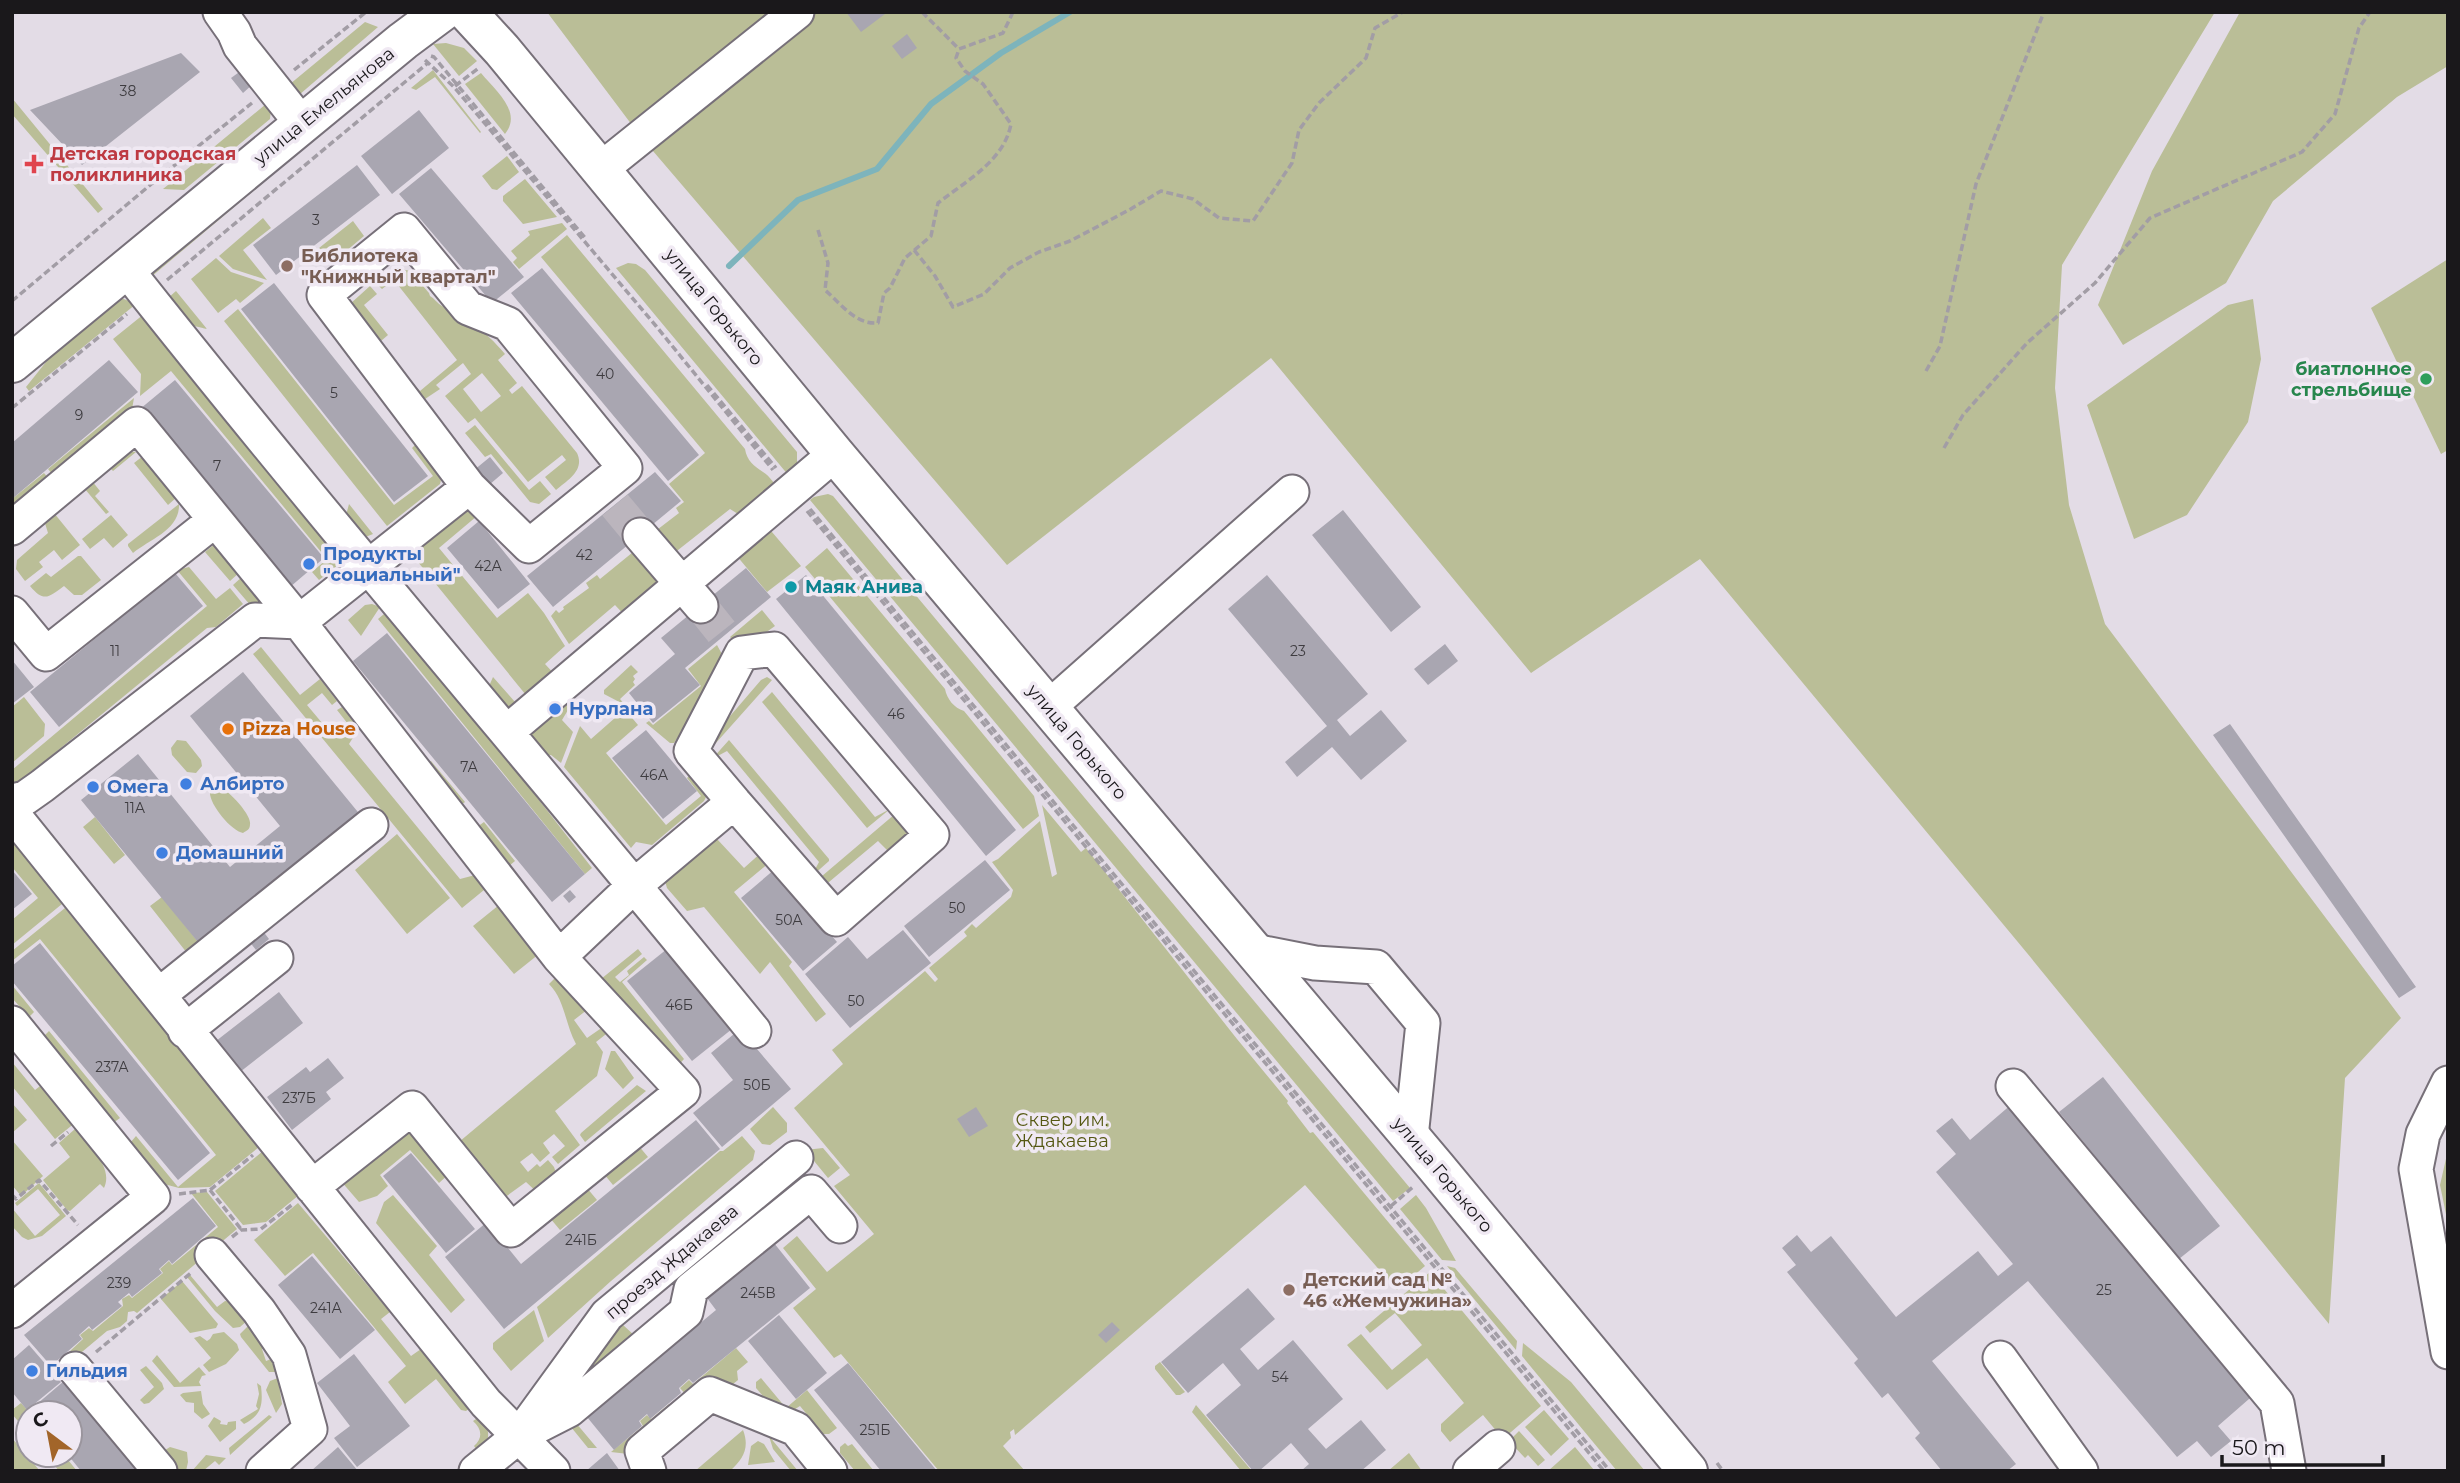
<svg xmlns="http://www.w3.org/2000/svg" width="2460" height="1483" font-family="Montserrat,sans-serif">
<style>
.green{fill:#babe97;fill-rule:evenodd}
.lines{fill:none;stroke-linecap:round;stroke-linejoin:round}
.stream{stroke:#7db4bc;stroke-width:6}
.building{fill:#a9a6b1}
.minor-tunnel{stroke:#bbb5bd;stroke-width:33;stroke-dasharray:33 17;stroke-linecap:butt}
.minor-casing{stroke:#777079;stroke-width:37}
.major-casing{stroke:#777079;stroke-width:42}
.path{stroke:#a29da5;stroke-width:3.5;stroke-dasharray:7 3.5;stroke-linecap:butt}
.minor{stroke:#fff;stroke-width:33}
.major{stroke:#fff;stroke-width:38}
.health-dot{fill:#e0444e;stroke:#f0e9f3;stroke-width:2.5}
.education-dot{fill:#8d6e63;stroke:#f0e9f3;stroke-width:2.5}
.leisure-dot{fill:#2e9e5b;stroke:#f0e9f3;stroke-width:2.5}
.shop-dot{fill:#3f7fe0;stroke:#f0e9f3;stroke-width:2.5}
.culture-dot{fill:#0f9aa8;stroke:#f0e9f3;stroke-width:2.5}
.food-dot{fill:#e8710a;stroke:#f0e9f3;stroke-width:2.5}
.labels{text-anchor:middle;stroke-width:7;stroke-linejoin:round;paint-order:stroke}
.number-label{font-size:14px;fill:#3e3c40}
.street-label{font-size:18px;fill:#1a181b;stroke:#f0e9f3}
.health-label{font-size:18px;font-weight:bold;fill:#be3a42;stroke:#f0e9f3;text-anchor:start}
.education-label{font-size:18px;font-weight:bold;fill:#785e54;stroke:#f0e9f3;text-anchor:start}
.leisure-label{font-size:18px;font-weight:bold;fill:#27864d;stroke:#f0e9f3;text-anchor:end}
.shop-label{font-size:18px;font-weight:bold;fill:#366cbe;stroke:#f0e9f3;text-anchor:start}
.culture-label{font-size:18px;font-weight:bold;fill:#0d838f;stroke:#f0e9f3;text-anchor:start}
.food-label{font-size:18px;font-weight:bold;fill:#c56008;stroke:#f0e9f3;text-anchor:start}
.park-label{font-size:18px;fill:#555813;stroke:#f0e9f3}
</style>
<rect width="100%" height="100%" fill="#e3dce6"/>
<path class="green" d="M547,12H2215L2062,265L2055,388L2069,505L2105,624L2401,1018L2345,1078L2329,1324L2027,953L1700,559L1531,673L1271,358L1007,565L641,137Z
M2240,12H2448V66L2397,97L2273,201L2226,283L2123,345L2098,305L2152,171Z
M365,22L378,27L299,95L284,89Z
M446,43L464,48L477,61L459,76L433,44Z
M433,70L481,132L480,133L435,77L416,90L411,88Z
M481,73C495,90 523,112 505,134L465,84Z
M380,81L383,82L151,277L150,259Z
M12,98L103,209L98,213L12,114Z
M266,104L271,110L270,119L184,190L163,189Z
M507,156L519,172L497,190L492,189L482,176Z
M525,179L557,217L523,224L503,201V196Z
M263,218L271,228L243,250L267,280L233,269L219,256Z
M353,221L364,236L333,262L319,248Z
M562,223L567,229L519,269L513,262L517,258L511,251L530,235L528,231Z
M567,235L745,449C747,461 754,466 763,472C770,476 775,485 780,491L746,519L730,509L673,554L649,536L679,513L676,508L684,502L669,484L705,453L541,257Z
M216,258L231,272L264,283L240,303L236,299L218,313L191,279Z
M2448,259V450L2441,454L2371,308Z
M628,263L636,264L645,270L797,452V465L789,476L616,268Z
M396,268L410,271L429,293L430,296C434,298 437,303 442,306C471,323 483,328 505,354L498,360L517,383L509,390L512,394L522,386L577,453C585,470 568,480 556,490L545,477L566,460L562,455L528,482L475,418L468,423L445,396L471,374L463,363L436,385L440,389L422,401L381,348L420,391L457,360L394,280L382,289L375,282ZM482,373L501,396L481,412L463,389Z
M370,286L377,294L364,305L388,335L368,352L350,304Z
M176,291L207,329L190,325L168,298Z
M119,297L136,304L29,391L26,387L62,342Z
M2253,299L2261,359L2248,422L2187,515L2134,539L2087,405L2228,305Z
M238,309L394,505L433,476L412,448L417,443C426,454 445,470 440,484L387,526L224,321Z
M144,314L347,558L319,580L312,572L327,559L171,371L140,396L141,374L113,339Z
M134,398L131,415L58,481L48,469Z
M475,425L529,490L540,481L551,494L539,504L530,502L491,454L485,457L465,433Z
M127,451L136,452L113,471L109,467L92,481L100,491L95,496L109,512L106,514L84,488L54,513L80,545L62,560L54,550L39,562L43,567L25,581L16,569L17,560L48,533L44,520Z
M143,456L177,497L168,505L134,463Z
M44,473L54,485L12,519V499Z
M828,494L833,496L1410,1188L1393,1201L810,500L814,497Z
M179,504C180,530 150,539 133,553L128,546V544Z
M349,504L373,534L363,538L345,519Z
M470,505L504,538L500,541L477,516L439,548L497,618L528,593L544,613L565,646L545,664L557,677L530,700L409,551Z
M111,515L128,535L113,548L104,538L90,549L82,539Z
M766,525L801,566L767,592L731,549Z
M216,543L240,572L230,581L205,552Z
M638,548L660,585L629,620L615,605L569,644L551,616L556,610L559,613L564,609L563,607L589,588L586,583L597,575L600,579Z
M827,548L945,689C947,699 954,708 964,711L1034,796L1039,816L1023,829L805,567Z
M78,556H81L101,580L82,595H74L64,586C49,597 44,603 30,586L46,573L51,577Z
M189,567L216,599L230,588L243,604L216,627L207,628L12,788V770L207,606L177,570Z
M243,576L260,598L259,604L251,606L233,585Z
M372,604L380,607L361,636L348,620L365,605Z
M390,609L592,868L585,874L378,619Z
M762,610L775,626L761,636L733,640L730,637Z
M717,645L723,656L722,669L674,743H670L646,723L649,721L653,725L701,686L688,669Z
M261,647L300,695L320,679L337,701L332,705L322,693L307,705L333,736L348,724L337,710L342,707L359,728L349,744L460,879L479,874L497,896L492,900L484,890L462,908L253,654Z
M631,665L638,672L633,676L635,679L633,682L635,685L620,699L625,705L604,694V690Z
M493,677L515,702L507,708L483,700Z
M767,677L772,680L707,753L713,736L761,680Z
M772,692L875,817L890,809L867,828L762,702Z
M24,697L45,724L44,736L12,763V707Z
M603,702L628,713L638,725L606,753L666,825L701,796L687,778L691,774L707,795L704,801L652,845L636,842L631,848L564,767L580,726L591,739L616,717Z
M565,704L571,705L562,720L573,732L561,763L551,755L543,756L528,747L530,725Z
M177,740L186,741L201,760L202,766L196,773L187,772L172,755L171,748Z
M729,740L829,859V861L811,877L819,862L727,751L712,759Z
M431,761L465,802L460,806L426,765Z
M217,786C226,787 252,815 250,824C250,830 247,830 243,833C231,831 208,803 210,791Z
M1042,805L1081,852L1086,848L1237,1039L1288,1101L1287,1103L1310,1133L1313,1132L1425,1266L1397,1290L1305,1185L1015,1435L1014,1429L1010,1432L1011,1438L1003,1446L1025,1471H939L841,1354L834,1358L793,1308L816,1289L783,1248L797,1236L827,1272L874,1234L834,1186L850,1175L794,1108L843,1064L832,1050L925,971L935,982L938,979L929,968L967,936L964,932L972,924L976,928L1011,897L1013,890L992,862L998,859L1040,821L1052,877L1057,874Z
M895,814L907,833L906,839L890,853L878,841L829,882L823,884L815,882Z
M95,817L125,855L114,864L83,827Z
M484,822L515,861L509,866L477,827Z
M397,834L450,898L407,934L355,870Z
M717,839L744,868L763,851L770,862L734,892L792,962L789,966L826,1014L816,1022L770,962L760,974L704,907L687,911L667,888L665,881Z
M12,840L44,875L51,891L62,904L12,945V920L38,898L12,867Z
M162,897L199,943L187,953L150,906Z
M499,905L539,954L514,974L473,926Z
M65,908L259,1147L210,1187L179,1188L164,1184L130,1143L136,1136L178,1187L216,1155L40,939L12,961V951Z
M638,949L642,954L615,977L620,982L629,975L627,971L644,957L647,960L622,982L684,1059L675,1069L601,979Z
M565,977L592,1006L574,1020L587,1038L600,1029L610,1031L596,1042L603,1052L597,1076L555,1111L580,1145L558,1164L552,1157L565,1146L554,1134L543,1143L550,1153L540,1162L532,1153L520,1162L528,1172L537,1164L540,1167L548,1160L554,1167L559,1182L540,1195L526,1182L504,1198L453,1147L576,1044C565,1024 565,1000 549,984L555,978Z
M12,985L34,1012L29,1017L12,998Z
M49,1031L120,1118L113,1123L43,1037Z
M611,1051H615L634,1078L623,1089L605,1069Z
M12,1062L35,1090L49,1079L81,1118L55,1139L12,1086Z
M637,1085L646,1091L585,1142L580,1135L581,1133Z
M12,1103L27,1120L12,1133Z
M773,1107L787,1123V1132L770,1145L762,1144L750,1129Z
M75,1129C88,1146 114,1166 104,1188L100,1184L70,1211L67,1210L43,1180L70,1157L59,1143Z
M403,1133L413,1134L450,1173L439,1183L410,1150L380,1175L388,1186L377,1196L359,1202L340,1180Z
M742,1136L755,1151L753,1160L611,1281L548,1338L537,1307L720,1151H723Z
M12,1140L43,1176L21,1196L12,1185Z
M638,1145L648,1157L613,1185L604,1174Z
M823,1148L840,1168L828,1178L805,1150Z
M2448,1150V1224L2440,1185Z
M263,1151L299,1195L266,1222L243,1225L215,1191Z
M39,1183L66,1216L42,1236L28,1240L22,1237L12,1226V1208L35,1236L60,1215L38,1189L17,1206L15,1203Z
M587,1188L597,1200L560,1230L550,1218Z
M207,1192L237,1229L137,1313L134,1311L128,1312L127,1321L120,1327L107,1331L70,1362L54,1366L83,1339L80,1335L89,1328L93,1331L123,1306L122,1299L129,1295L132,1298L163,1273L160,1269L169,1261L172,1265L218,1227L191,1193Z
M393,1195L437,1246L429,1255L465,1300L451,1313L376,1223L384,1202Z
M1416,1195L1426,1208L1456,1261L1442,1260L1400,1209Z
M298,1203L390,1312L381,1319L411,1356L421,1349L470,1408L466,1411L461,1410L436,1379L405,1404L388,1382L406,1366L313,1253L285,1276L254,1240Z
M1447,1266L1455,1268L1517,1341L1516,1350Z
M1430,1272L1541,1406L1503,1439L1483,1415L1450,1442L1441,1431V1424L1464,1403L1427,1358L1387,1390L1347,1345L1361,1334L1392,1370L1422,1345L1395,1313L1370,1333L1365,1327Z
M190,1275L217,1307L225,1301L234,1302L248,1320L240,1327L233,1328L215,1311L187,1277Z
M182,1281L218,1324L216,1328L190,1333L161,1299Z
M534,1310L544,1341L511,1371L493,1349V1343Z
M251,1323L269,1345L262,1349L266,1361L274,1358L277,1372H269L241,1337L240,1334Z
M622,1324L635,1336L560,1401L602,1344Z
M224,1332L237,1344L239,1350L226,1364L209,1372L203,1365L211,1358L194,1338L200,1336L207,1341L210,1339L213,1334Z
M1523,1343L1571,1382L1645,1471H1617L1522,1356Z
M736,1348L748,1362L737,1371L738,1380L700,1411L680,1388L689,1380L693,1384Z
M157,1355L180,1383L199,1367L206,1375L202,1376L199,1382L201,1386L174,1387L152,1361Z
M1160,1362L1185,1392L1180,1395H1176L1155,1369V1366Z
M146,1366L162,1383L164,1389L149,1403L144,1404L140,1400L154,1387L140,1370Z
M278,1378L282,1404L276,1413L266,1390L270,1381Z
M761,1378L786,1408L807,1390L837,1428L829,1434H823L800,1406L792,1411L774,1409L756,1388V1382Z
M257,1383L261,1386C263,1404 262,1415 244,1424L240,1420L258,1409L256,1406L259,1394Z
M201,1391L203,1404L210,1414L202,1419L194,1412V1403L186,1402L180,1395L183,1393Z
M21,1403L30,1413L28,1433L12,1414V1410Z
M669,1404L672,1408L646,1456L611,1452L643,1426L640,1421L647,1415L651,1419Z
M1196,1405L1252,1471H1241L1192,1412Z
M1544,1410L1569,1439L1551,1456L1525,1427Z
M269,1415L272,1417L230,1455L229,1448Z
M482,1415C490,1432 491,1438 480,1454L474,1446C483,1438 482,1429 473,1421Z
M214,1417L221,1421L220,1424L227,1425L228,1422L236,1421V1429L220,1442L208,1426Z
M576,1423L597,1448H588L571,1427Z
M743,1430C750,1448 743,1459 730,1471H695Z
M1519,1431L1545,1460L1538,1466L1528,1455L1525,1458L1509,1441Z
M769,1436L798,1471H791L773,1449Z
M12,1438L40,1471H12Z
M758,1441L764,1444L775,1462L748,1465L751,1446Z
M845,1443L848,1446L852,1444L874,1471H855L840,1453V1447Z
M170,1447L187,1452L188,1462L186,1471H177L162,1452Z
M1575,1447L1594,1470L1548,1471Z
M1409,1453L1422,1471H1388Z
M46,1455H64L77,1471H59Z
M206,1455L226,1458L219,1465L215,1461L203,1471H192Z"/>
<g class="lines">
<path class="stream" d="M729,266L798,200L877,169L931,104L1001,53L1070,12"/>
</g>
<path class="building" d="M846,12H883L885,14L861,32Z
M907,34L917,48L902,59L892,46Z
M181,53L200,72L82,165L30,110Z
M242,70L253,84L243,93L231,78Z
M419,110L449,148L392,194L361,156Z
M357,165L380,195L276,275L253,245Z
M431,168L524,277L492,303L399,194Z
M542,268L699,455L668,481L511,293Z
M274,283L428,476L394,502L241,309Z
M109,360L138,392L12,499V443Z
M175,380L324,558L290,587L140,409Z
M490,457L503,473L482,491L468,475Z
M655,472L681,501L553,607L527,576Z
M1343,510L1421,607L1391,632L1312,535Z
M479,521L530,584L498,609L447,548Z
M746,568L771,597L685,668L700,685L653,723L629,693L675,654L661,638Z
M175,573L203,606L59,727L30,692Z
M806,575L1016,830L986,856L776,599Z
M1267,575L1368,694L1337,720L1350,736L1381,710L1407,741L1361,780L1332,747L1297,777L1285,762L1327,726L1228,609Z
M387,633L585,874L552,902L353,661Z
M1445,644L1458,661L1428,685L1414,669Z
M12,660L34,687L12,704Z
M243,672L362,817L202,947L81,800L138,754L230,867L280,826L190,716Z
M2230,724L2416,987L2399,998L2213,735Z
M646,730L697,791L663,819L612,758Z
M985,860L1010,890L929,957L904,926Z
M775,869L837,942L803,971L741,898Z
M12,870L32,894L12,910Z
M570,890L576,897L569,903L563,896Z
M259,926L269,939L256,950L245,936Z
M903,930L931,963L850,1028L805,974L848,937L867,959Z
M40,943L210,1153L178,1180L12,981V966Z
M667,949L732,1029L692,1061L627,981Z
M279,992L303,1023L240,1072L216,1041Z
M740,1029L791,1089L722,1147L693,1113L733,1080L711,1053Z
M328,1058L344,1078L326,1092L331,1099L292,1130L267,1097L306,1067L310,1072Z
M2103,1077L2220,1226L2179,1259L2059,1112Z
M2013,1103L2257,1392L2218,1426L2231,1441L2211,1457L2197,1441L2177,1457L2028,1281L1932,1361L2016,1464L2007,1471H1942L1915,1438L1920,1433L1888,1393L1882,1398L1854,1363L1858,1359L1787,1272L1796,1265L1782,1248L1797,1235L1811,1252L1831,1236L1896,1317L1978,1251L1998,1276L2013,1264L1936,1172L1956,1154L1936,1131L1952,1118L1970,1140Z
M976,1107L988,1126L969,1137L957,1119Z
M696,1120L720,1149L504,1329L445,1257L487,1222L521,1264Z
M411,1153L475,1229L446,1253L383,1176Z
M193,1198L216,1226L172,1264L169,1260L159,1269L162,1273L132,1297L129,1293L118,1302L122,1306L92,1330L89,1326L79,1335L82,1339L51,1366L24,1335Z
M774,1243L810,1288L693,1383L689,1379L679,1388L681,1393L650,1419L647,1414L639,1421L642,1426L614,1450L587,1417L716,1310L707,1298Z
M312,1256L375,1330L340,1359L278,1285Z
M1248,1288L1275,1319L1240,1349L1258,1370L1293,1340L1343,1399L1308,1429L1326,1449L1361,1420L1386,1450L1361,1471H1301L1309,1464L1291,1443L1259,1471H1253L1206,1415L1241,1385L1223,1363L1188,1393L1161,1362Z
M779,1315L827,1373L796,1399L748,1341Z
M1112,1322L1120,1330L1106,1343L1098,1335Z
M29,1345L61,1382L27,1410L12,1392V1360Z
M354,1354L410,1426L357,1467L334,1438L350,1426L317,1383Z
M848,1363L937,1471H881L814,1390Z
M64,1381L140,1471H81L68,1455H70V1413H32L30,1410Z
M338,1447L358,1471H311Z
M607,1453L620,1471H586Z"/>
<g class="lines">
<path class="minor-tunnel" d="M615,505L640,535
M701,606L725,636"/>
<defs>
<path id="minor" d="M220,12L234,32L240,46L302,124
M601,169L797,12
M126,269C330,527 546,776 754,1031
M12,528L137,424L299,622L469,487L324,295L404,230L468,308L508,324L625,468L529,546L469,487
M640,535L701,606
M12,613L46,654L215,520
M1048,708L1292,492
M508,731L835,454
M12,801L25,798L42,786L255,620L299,622L559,957
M734,802L691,751L742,653
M12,813L486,1403L553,1471
M1254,951L1315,963L1376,967L1423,1023L1411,1137
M159,995L371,825
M12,1023L153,1197L12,1311
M185,1031L276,958
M2448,1083L2423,1134L2416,1169L2448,1352
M2013,1086L2277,1403L2289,1471
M312,1187L412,1108L511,1230L683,1091L559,957L635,885L734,802L836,919L932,835L774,649L742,653
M212,1255L259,1311L289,1355L310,1429L263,1471
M2000,1358L2081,1471
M75,1369L160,1471
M524,1433L569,1410L686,1312L691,1289L811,1192L840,1226
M476,1471L519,1436L607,1315L796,1158
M649,1471L642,1451L710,1394L796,1429L830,1471
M1470,1471L1498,1447"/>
<path id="major" d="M467,12L502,50L835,454L1436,1167L1688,1471
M12,363L403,41L442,12"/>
</defs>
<use href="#minor" class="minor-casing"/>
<use href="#major" class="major-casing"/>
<path class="path" d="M922,12L959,49L1003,33L1013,12
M431,56L434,57L586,239
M425,60L454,87L656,326L773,470
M294,70L366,12
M455,86L480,67
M818,230L828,263L825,290C841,304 856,325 878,323L884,293L890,288L905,258L931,236L938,203C966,181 1004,161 1011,124L983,84L965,71L956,58L959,49
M914,250L935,276L953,307L984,294L1010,268L1039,252L1070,241L1129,210L1161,191L1193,199L1219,218L1253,221L1292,163L1299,130L1319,103L1366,58L1375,28L1403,12
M167,280L429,62
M12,301L155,181L252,103
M1926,371L1940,346L1976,184L2044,12
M707,385L776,468
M12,408L127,314
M1944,448L1963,415L2027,343L2095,283L2150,218L2302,152L2335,114L2359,28L2370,12
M810,509L1610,1471
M807,511L1604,1471
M51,1146L68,1132
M210,1190L241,1229
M179,1194L210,1190L253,1155
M12,1195L16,1199L39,1180L78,1225
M1391,1206L1414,1186
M232,1237L241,1230L261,1229L293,1204
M96,1352L192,1272
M1717,1463L1723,1471"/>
<use href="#minor" class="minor"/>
<use href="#major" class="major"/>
</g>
<path class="health-dot" d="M30.5 153.5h7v7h7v7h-7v7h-7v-7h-7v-7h7z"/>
<g class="education-dot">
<circle cx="287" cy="266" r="7"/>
<circle cx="1289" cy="1290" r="7"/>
</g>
<circle class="leisure-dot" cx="2426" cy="379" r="7"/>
<g class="shop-dot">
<circle cx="309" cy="564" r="7"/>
<circle cx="555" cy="709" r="7"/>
<circle cx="186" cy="784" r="7"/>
<circle cx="93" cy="787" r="7"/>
<circle cx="162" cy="853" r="7"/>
<circle cx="32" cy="1371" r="7"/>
</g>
<circle class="culture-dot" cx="791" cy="587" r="7"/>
<circle class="food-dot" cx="228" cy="729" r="7"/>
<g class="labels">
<g class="number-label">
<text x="128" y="96">38</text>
<text x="316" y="225">3</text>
<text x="605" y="379">40</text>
<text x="334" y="398">5</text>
<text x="79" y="420">9</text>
<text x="217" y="471">7</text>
<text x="584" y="560">42</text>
<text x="488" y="571">42А</text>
<text x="115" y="656">11</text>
<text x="1298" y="656">23</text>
<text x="896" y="719">46</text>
<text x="469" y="772">7А</text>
<text x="654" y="780">46А</text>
<text x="135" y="813">11А</text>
<text x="957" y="913">50</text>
<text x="789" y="925">50А</text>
<text x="856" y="1006">50</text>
<text x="679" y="1010">46Б</text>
<text x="112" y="1072">237А</text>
<text x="757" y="1090">50Б</text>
<text x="299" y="1103">237Б</text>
<text x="581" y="1245">241Б</text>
<text x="119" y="1288">239</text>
<text x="2104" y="1295">25</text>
<text x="758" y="1298">245В</text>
<text x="326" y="1313">241А</text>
<text x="1280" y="1382">54</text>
<text x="875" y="1435">251Б</text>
</g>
<g class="street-label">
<text transform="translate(324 106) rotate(-39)" y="6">улица Емельянова</text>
<text transform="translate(714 307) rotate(51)" y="6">улица Горького</text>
<text transform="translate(1077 742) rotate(50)" y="6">улица Горького</text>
<text transform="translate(1443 1175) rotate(50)" y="6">улица Горького</text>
<text transform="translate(672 1262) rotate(-40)" y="6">проезд Ждакаева</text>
</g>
<g class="health-label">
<text x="50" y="160">Детская городская<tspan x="50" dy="21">поликлиника</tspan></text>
</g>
<g class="education-label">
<text x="301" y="262">Библиотека<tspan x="301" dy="21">"Книжный квартал"</tspan></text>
<text x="1303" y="1286">Детский сад №<tspan x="1303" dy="21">46 «Жемчужина»</tspan></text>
</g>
<g class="leisure-label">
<text x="2412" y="375">биатлонное<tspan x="2412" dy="21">стрельбище</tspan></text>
</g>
<g class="shop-label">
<text x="323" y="560">Продукты<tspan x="323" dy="21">"социальный"</tspan></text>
<text x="569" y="715">Нурлана</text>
<text x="200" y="790">Албирто</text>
<text x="107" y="793">Омега</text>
<text x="176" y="859">Домашний</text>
<text x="46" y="1377">Гильдия</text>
</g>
<g class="culture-label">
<text x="805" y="593">Маяк Анива</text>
</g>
<g class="food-label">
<text x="242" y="735">Pizza House</text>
</g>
<g class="park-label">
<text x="1062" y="1126">Сквер им.<tspan x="1062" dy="21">Ждакаева</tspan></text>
</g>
</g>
<rect width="2460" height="1483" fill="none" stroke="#1a181b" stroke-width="28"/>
<g transform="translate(49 1434) rotate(328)"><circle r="33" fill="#f0e9f3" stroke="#9a959d" stroke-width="2"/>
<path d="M0-5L12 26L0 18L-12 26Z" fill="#a26529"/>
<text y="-10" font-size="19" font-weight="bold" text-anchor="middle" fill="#1a181b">С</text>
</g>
<path d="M2222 1455v10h161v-10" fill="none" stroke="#1a181b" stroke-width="3.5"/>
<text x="2232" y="1455" font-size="21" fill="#1a181b" stroke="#f0e9f3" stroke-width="5" paint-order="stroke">50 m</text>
</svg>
